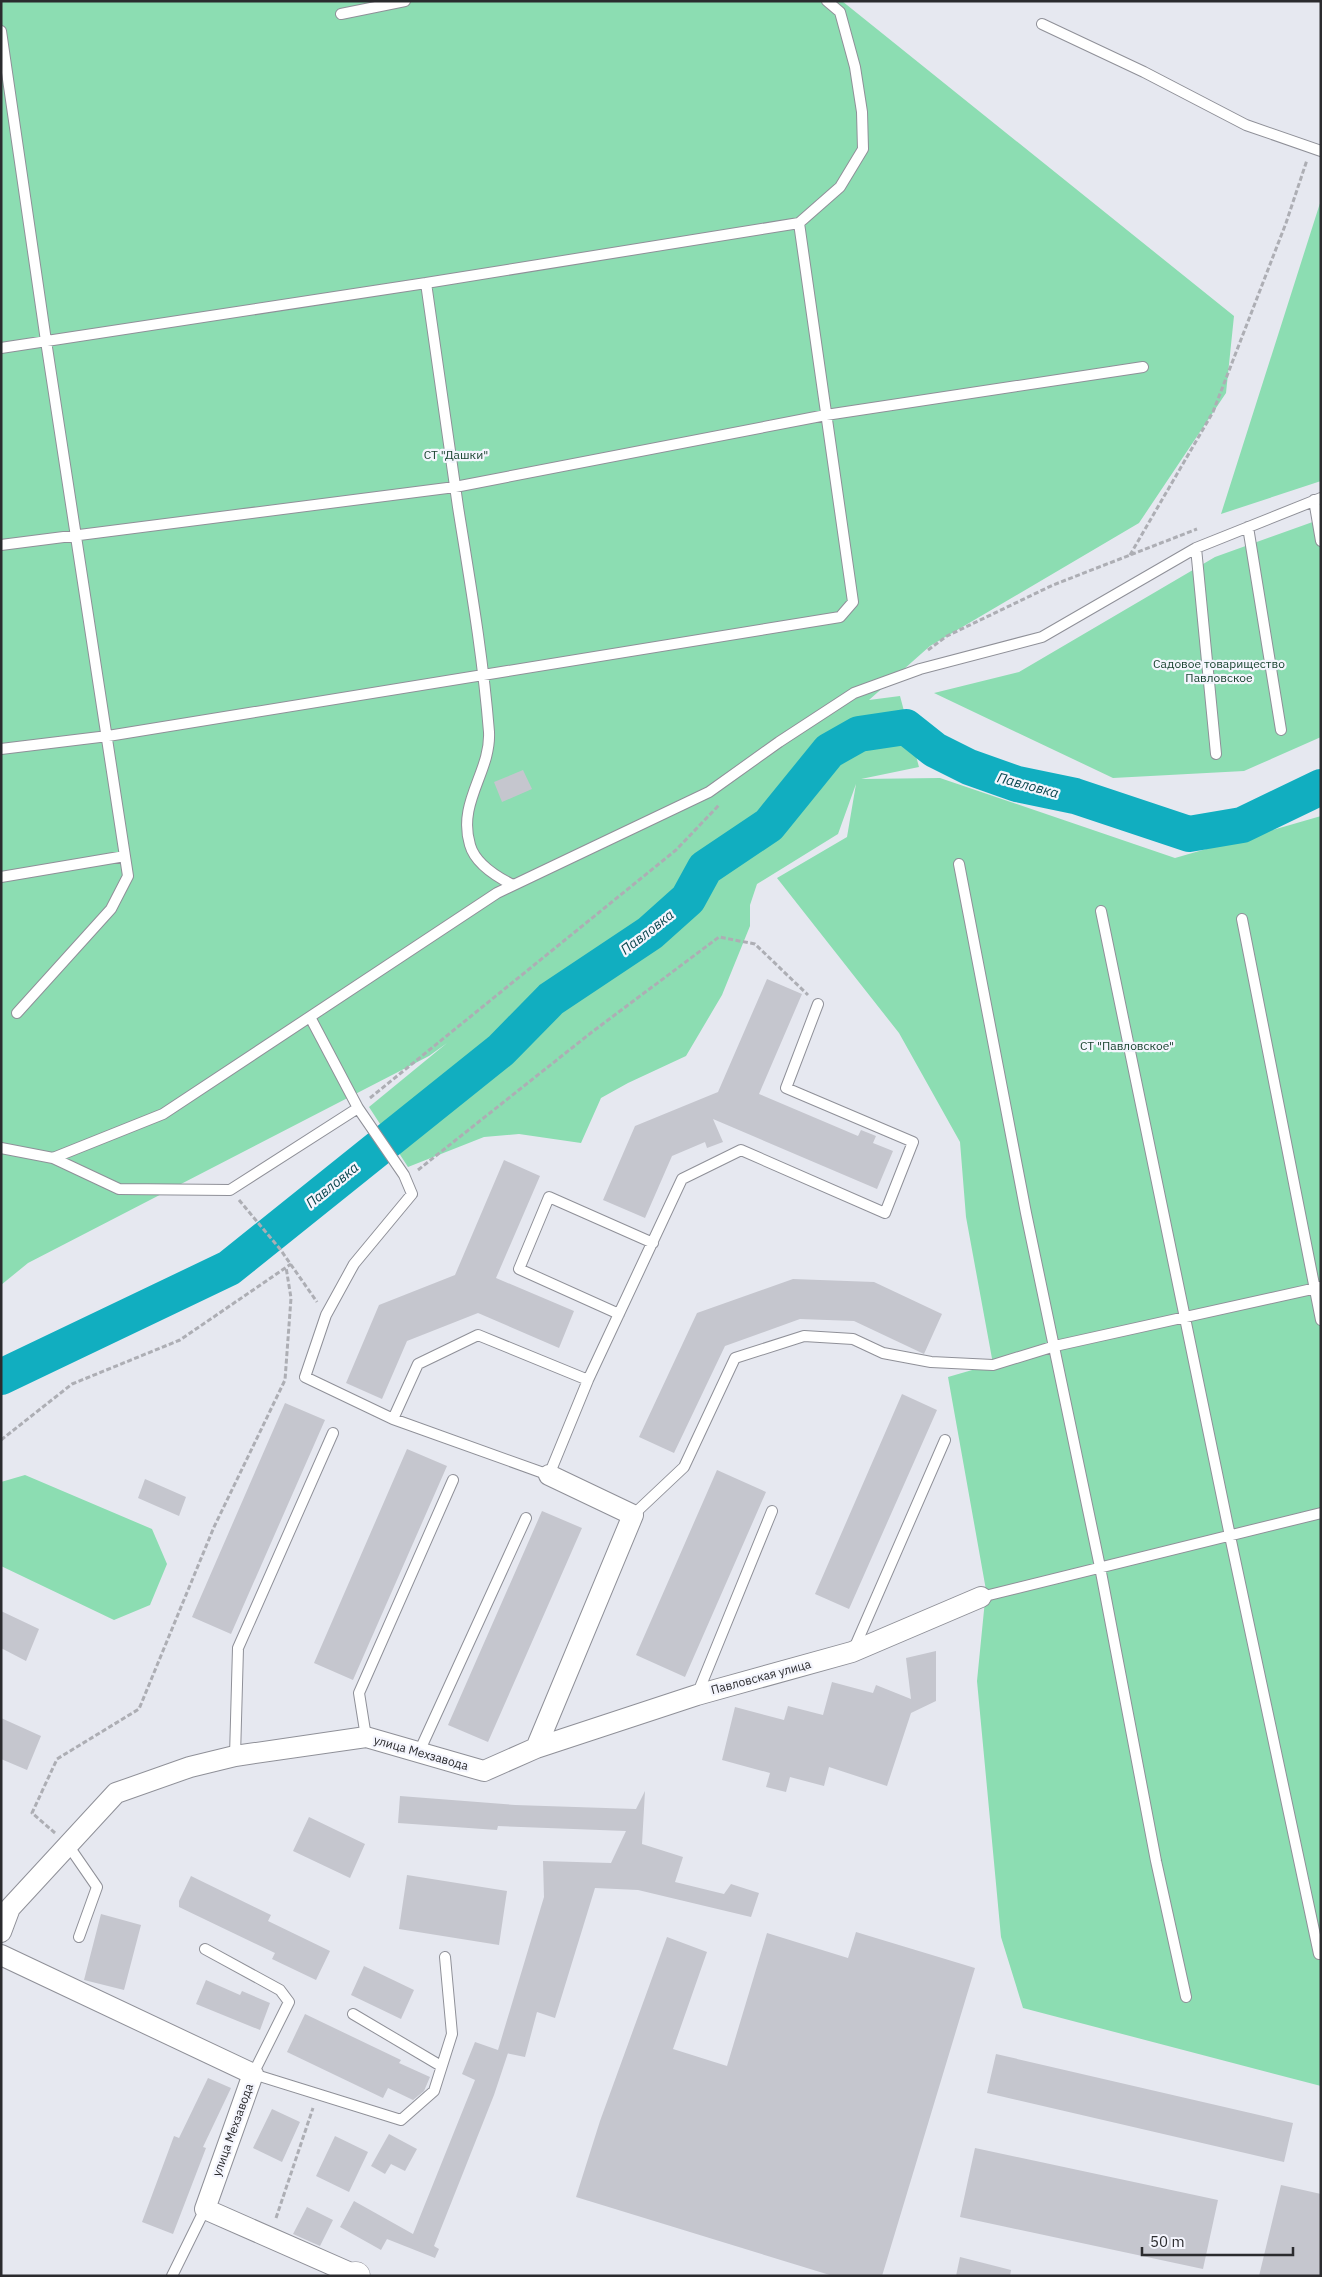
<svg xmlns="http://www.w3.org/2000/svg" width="1322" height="2277" font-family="'IBM Plex Sans',sans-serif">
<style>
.green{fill:#8cddb2}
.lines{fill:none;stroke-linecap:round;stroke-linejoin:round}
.river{stroke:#11aec0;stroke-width:36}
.building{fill:#c5c6ce}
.lane-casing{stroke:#8f9098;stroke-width:12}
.street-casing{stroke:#8f9098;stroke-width:22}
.secondary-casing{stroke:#8f9098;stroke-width:29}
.path{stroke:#adaeb4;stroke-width:3;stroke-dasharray:5 2.5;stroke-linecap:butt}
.lane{stroke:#fff;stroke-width:10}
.street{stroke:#fff;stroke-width:20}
.secondary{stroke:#fff;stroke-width:28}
.labels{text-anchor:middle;stroke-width:4.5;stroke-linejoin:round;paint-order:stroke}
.park-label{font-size:12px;fill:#19432f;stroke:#f4f5fd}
.street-label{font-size:12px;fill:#2b2b2e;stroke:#f4f5fd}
.water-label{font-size:14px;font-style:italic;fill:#09464e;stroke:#f4f5fd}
</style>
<rect width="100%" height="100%" fill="#e6e8f0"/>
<path class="green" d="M1,1H842L1234,316L1226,393L1139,523L930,646L869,700L900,696L919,767L861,779L940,778L1175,858L1321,816V2086L1023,2008L1001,1937L977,1681L986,1590L948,1377L993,1364L966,1217L960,1142L899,1033L777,878L847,837L856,784L838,834L757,884L750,905V926L722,995L686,1056L628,1083L601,1098L581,1143L519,1134L484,1137L408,1167L369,1107L447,1043L429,1056L28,1263L1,1285Z
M1321,200V481L1221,514Z
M1321,519V737L1244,771L1113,778L934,693L1019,672L1215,557Z
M25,1475L152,1529L167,1564L150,1605L114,1620L1,1566V1482Z"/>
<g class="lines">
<path class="river" d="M1,1377L229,1268L501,1050L551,999L650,933L688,899L705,868L769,825L829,751L859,734L906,727L935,750L969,767L1017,784L1075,796L1189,834L1242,825L1321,787"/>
</g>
<path class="building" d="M523,770L532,789L502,802L494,782Z
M767,979L802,994L759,1094L858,1136L861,1130L876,1136L873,1143L893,1151L877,1189L713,1119L723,1142L707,1148L705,1142L672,1156L645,1218L603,1200L635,1126L718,1092Z
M504,1160L540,1176L496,1278L574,1311L559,1348L478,1313L407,1341L382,1399L346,1383L379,1305L455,1275Z
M793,1279L874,1282L942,1314L924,1354L854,1321L800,1319L725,1346L674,1453L639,1437L697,1313Z
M902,1394L937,1410L849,1609L815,1594Z
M285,1403L325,1420L231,1634L192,1617Z
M407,1449L447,1466L353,1680L314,1663Z
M717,1470L766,1492L685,1677L636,1655Z
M145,1479L186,1497L179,1516L138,1498Z
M542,1511L582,1528L488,1742L448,1725Z
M1,1611L39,1629L26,1661L1,1648Z
M936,1651V1701L911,1713L887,1786L829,1767L824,1786L790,1777L786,1792L766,1787L770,1773L722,1760L735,1707L784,1720L788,1706L823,1715L832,1682L873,1693L876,1685L911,1699L906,1658Z
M1,1718L41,1736L27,1770L1,1759Z
M645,1791L642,1844L683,1857L675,1882L724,1894L731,1884L759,1893L751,1917L638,1890L595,1888L555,2018L537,2012L525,2057L506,2053H508L494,2095L434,2246L439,2249L435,2258L387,2239L381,2250L340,2227L354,2201L413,2234L475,2080L462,2074L475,2042L498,2050L544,1897L543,1861L611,1863L626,1831L498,1826L497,1830L398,1823L400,1796L515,1805L636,1809Z
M309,1817L365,1844L350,1878L293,1851Z
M407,1875L507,1891L499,1945L399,1929Z
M191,1876L271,1915L268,1921L330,1951L316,1980L272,1959L275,1953L179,1907V1901Z
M101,1914L141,1925L124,1990L84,1980Z
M856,1932L975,1968L882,2276H833L576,2197L600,2121L667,1937L707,1952L673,2049L727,2066L767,1933L848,1958Z
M364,1966L414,1990L401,2019L351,1995Z
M206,1980L240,1995L242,1991L270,2003L260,2030L196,2004Z
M305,2014L401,2060L399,2063L430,2077L424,2091L413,2100L388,2088L383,2098L287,2052Z
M996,2054L1293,2123L1284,2162L987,2093Z
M208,2078L231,2088L203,2147L206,2148L173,2234L142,2222L174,2136L179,2138Z
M272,2109L300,2122L282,2162L253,2148Z
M389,2134L417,2149L405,2171L391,2164L385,2174L371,2166Z
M335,2136L368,2152L349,2192L316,2176Z
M975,2148L1218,2200L1203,2269L960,2217Z
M1281,2185L1321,2194V2276H1259Z
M307,2207L333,2220L320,2246L293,2234Z
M960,2257L1011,2270L1010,2276H956Z"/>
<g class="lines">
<defs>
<path id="lane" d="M341,14L405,1
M1042,24L1144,72L1246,125L1321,151
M1,31L46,341L128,876L111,909L17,1013
M426,283L799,223L840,187L863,149L862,112L855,67L840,12L827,1
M1,348L426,283C437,358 447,433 458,507C470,582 483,656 489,732C491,772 457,802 470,845C475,863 497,877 513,885
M1314,500L1321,541
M1248,527L1281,730
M1,545L455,487L826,415L1143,367
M1196,548L1216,754
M1,749L108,736L840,617L853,602L799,223
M959,864L1026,1213L1100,1567L1156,1861L1186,1997
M1,877L125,856
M1101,911L1230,1536L1319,1954
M1242,919L1321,1320
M310,1017L358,1108L404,1175L412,1194L354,1264L326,1315L305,1377L393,1419L549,1475L588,1380L682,1179L741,1150L885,1213L913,1142L786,1088L818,1004
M1,1148L53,1158L163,1114L497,893L709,792L779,742L854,693L920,669L1042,637L1196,548L1321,498
M53,1158L119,1189L230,1190L358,1108
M619,1314L519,1269L549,1197L653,1243
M393,1419L418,1364L478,1335L588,1380
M632,1516L684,1467L735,1358L804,1336L853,1339L883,1353L931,1362L993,1365L1055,1346L1321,1287
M981,1597L1321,1513
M853,1651L945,1440
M697,1695L772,1511
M366,1737L359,1693L453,1480
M419,1752L526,1518
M235,1756L238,1648L333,1433
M68,1845L97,1887L79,1937
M205,1949L280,1990L289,2002L253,2074L401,2120L434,2091L452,2034L445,1957
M353,2014L441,2066
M172,2276L205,2209"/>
<path id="street" d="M536,1748L697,1695L852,1652L981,1597
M1,1932L10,1908L116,1793L190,1767L235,1756L366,1737L484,1771L536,1748L633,1515L549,1475
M1,1955L253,2074L205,2209L355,2275"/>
<path id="secondary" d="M355,2276H356"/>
</defs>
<use href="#lane" class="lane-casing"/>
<use href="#street" class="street-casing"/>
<use href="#secondary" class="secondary-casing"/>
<path class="path" d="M1130,555L1213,412L1286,223L1307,160
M928,650L947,636L1053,585L1197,529
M370,1098L676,850L719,805
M418,1170L592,1032L719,937L755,944L808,995
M239,1200L280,1249L317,1302
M1,1440L72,1384L180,1340L291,1264
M55,1833L32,1813L57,1759L139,1709L214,1527L285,1380L291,1298L286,1267
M276,2218L313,2108"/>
<use href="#lane" class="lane"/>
<use href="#street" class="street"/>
<use href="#secondary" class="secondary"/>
</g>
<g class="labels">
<g class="park-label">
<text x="456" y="459">СТ "Дашки"</text>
<text x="1219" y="668">Садовое товарищество<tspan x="1219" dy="14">Павловское</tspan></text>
<text x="1127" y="1050">СТ "Павловское"</text>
</g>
<g class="street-label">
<text transform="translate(761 1677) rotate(-15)" y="4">Павловская улица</text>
<text transform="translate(421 1753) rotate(16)" y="4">улица Мехзавода</text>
<text transform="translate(233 2130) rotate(-70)" y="4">улица Мехзавода</text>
</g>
<g class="water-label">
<text transform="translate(1028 785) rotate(15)" y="5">Павловка</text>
<text transform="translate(647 932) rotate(-38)" y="5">Павловка</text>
<text transform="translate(332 1185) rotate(-39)" y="5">Павловка</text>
</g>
</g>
<rect width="1322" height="2277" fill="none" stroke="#2b2b2e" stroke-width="5"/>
<path d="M1142 2247v8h151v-8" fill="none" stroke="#2b2b2e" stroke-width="2.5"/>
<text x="1150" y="2247" font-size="15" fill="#2b2b2e" stroke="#f4f5fd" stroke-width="4" paint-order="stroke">50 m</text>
</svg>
